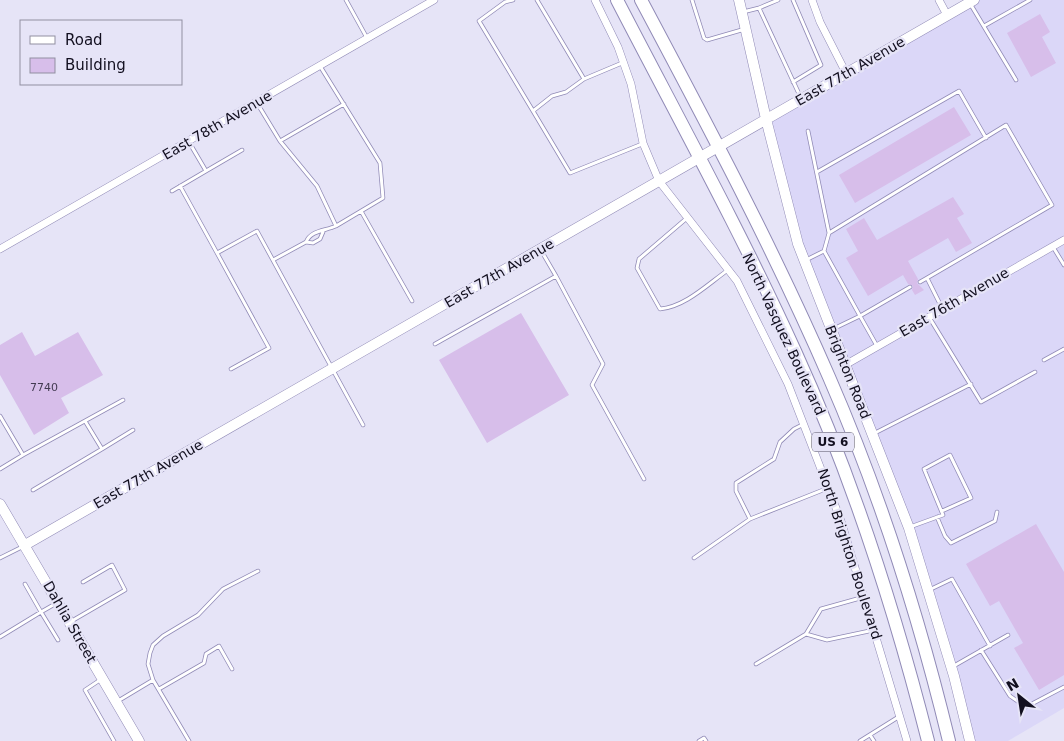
<svg xmlns="http://www.w3.org/2000/svg" width="1064" height="741" font-family="'DejaVu Sans',sans-serif">
<style>
.built{fill:#dbd7f8}
.building{fill:#d7beea}
.lines{fill:none;stroke-linecap:round;stroke-linejoin:round}
.lane-casing{stroke:#908ab6;stroke-width:4.5}
.street-casing{stroke:#908ab6;stroke-width:8}
.secondary-casing{stroke:#908ab6;stroke-width:11}
.highway-casing{stroke:#908ab6;stroke-width:14}
.lane{stroke:#fff;stroke-width:3}
.street{stroke:#fff;stroke-width:7}
.secondary{stroke:#fff;stroke-width:10}
.highway{stroke:#fff;stroke-width:12}
.labels{text-anchor:middle;stroke-width:4.5;stroke-linejoin:round;paint-order:stroke}
.number-label{font-size:11px;fill:#433b52}
.shield{fill:#e6e4f7;stroke:#524f60;stroke-width:1}
.shield-label{font-size:12px;font-weight:bold;fill:#120f1f}
.street-label{font-size:14px;fill:#120f1f;stroke:#e6e4f7}
</style>
<rect width="100%" height="100%" fill="#e6e4f7"/>
<path class="built" d="M972,0H1064V708L1008,741H970L927,583L817,296L767,122Z"/>
<path class="building" d="M1040,14L1050,32L1042,37L1056,63L1031,77L1007,33Z
M954,107L971,135L855,203L839,175Z
M953,197L964,214L957,218L972,243L956,252L948,238L908,261L918,279L917,283L924,290L915,295L912,290L913,286L908,284L903,275L868,296L846,258L858,251L846,229L864,218L877,240Z
M521,313L569,395L487,443L439,360Z
M22,332L35,356L78,332L103,375L61,398L69,413L34,435L0,375V345Z
M1036,524L1064,572V675L1039,690L1014,648L1023,643L999,601L990,606L966,564Z"/>
<g class="lines">
<defs>
<path id="lane" d="M346,0L367,38
M513,0L505,2L479,21L533,111L552,96L566,92L584,79L537,0
M692,0L704,38L707,40L745,29
M793,0L821,65L793,82
M971,5L1016,80
M759,8L778,0
M743,12L759,8L800,96
M984,26L1030,0
M584,79L622,63
M257,103L280,141L317,186L336,226L383,198L380,163L320,66
M533,111L570,173L642,144
M808,131L829,233
M280,141L344,104
M189,142L206,171L242,150
M817,172L959,91L986,138
M180,186L217,253L257,231L363,425
M172,191L206,171
M361,211L412,301
M687,218L639,259L637,268L660,309C685,307 708,284 728,270
M306,242C311,230 325,231 336,226
M1053,247L1064,265
M824,251L860,316L833,329
M217,253L269,348L231,369
M273,260L306,242L313,243L320,239L323,232
M806,260L824,251L829,233L1006,125L1052,205L927,278L942,308
M556,276L603,364L592,385L644,479
M920,282L927,278
M929,317L981,402L1035,372
M435,344L556,276L542,252
M877,346L860,316L910,287
M1044,360L1064,349
M0,416L23,455L0,469
M873,434L971,384
M102,449L133,430
M23,455L123,400
M33,490L102,449L85,421
M937,517L945,536L951,543L995,521L997,512
M750,519L736,491V483L774,459L780,442L794,429L804,424
M910,527L943,515L924,469L950,455L971,498L942,511
M0,558L22,547
M694,558L750,519L828,488
M25,584L41,612L55,604
M929,590L952,579L990,646
M864,597L821,609L806,634L827,640L874,630
M70,622L125,590L112,565L83,582
M0,637L41,612L58,640
M981,650L1010,696L1026,707L1064,687
M756,664L806,634
M952,667L1008,635
M100,680L85,690L114,741
M153,680L148,664L150,653L153,645L163,636L198,615L223,589L258,571
M159,689L204,663L206,654L219,646L232,669
M118,701L153,680L189,741
M870,735L874,741
M699,741L704,738L706,741
M860,741L900,716"/>
<path id="street" d="M595,0L618,47L631,84L643,143L659,181L737,281L788,384L841,521L907,741
M812,0L820,22L846,73
M939,0L947,15
M0,249L434,0
M845,365L1064,240"/>
<path id="secondary" d="M739,0L766,119L798,244L909,528L954,676L970,741
M0,504L139,741
M25,545L974,0"/>
<path id="highway" d="M617,0C677,116 741,232 795,351C852,476 894,607 928,741
M641,0C707,124 773,248 829,377C880,494 919,617 949,741"/>
</defs>
<use href="#lane" class="lane-casing"/>
<use href="#street" class="street-casing"/>
<use href="#secondary" class="secondary-casing"/>
<use href="#highway" class="highway-casing"/>
<use href="#lane" class="lane"/>
<use href="#street" class="street"/>
<use href="#secondary" class="secondary"/>
<use href="#highway" class="highway"/>
</g>
<g class="labels">
<g class="number-label">
<text x="44" y="391">7740</text>
</g>
<rect class="shield" x="812" y="432.5" width="42" height="19" rx="4"/>
<g class="shield-label">
<text x="833" y="446">US 6</text>
</g>
<g class="street-label">
<text transform="translate(850 71) rotate(-30)" y="5">East 77th Avenue</text>
<text transform="translate(217 125) rotate(-30)" y="5">East 78th Avenue</text>
<text transform="translate(499 273) rotate(-30)" y="5">East 77th Avenue</text>
<text transform="translate(954 302) rotate(-30)" y="5">East 76th Avenue</text>
<text transform="translate(784 334) rotate(65)" y="5">North Vasquez Boulevard</text>
<text transform="translate(848 372) rotate(68)" y="5">Brighton Road</text>
<text transform="translate(148 474) rotate(-30)" y="5">East 77th Avenue</text>
<text transform="translate(850 554) rotate(72)" y="5">North Brighton Boulevard</text>
<text transform="translate(70 622) rotate(60)" y="5">Dahlia Street</text>
</g>
</g>
<rect x="20" y="20" width="162" height="65" fill="#e6e4f7" stroke="#918fa1"/>
<rect x="30" y="36" width="25" height="8" fill="#ffffff" stroke="#918fa1"/>
<text x="65" y="45" font-size="15" fill="#120f1f">Road</text>
<rect x="30" y="58" width="25" height="15" fill="#d7beea" stroke="#918fa1"/>
<text x="65" y="70" font-size="15" fill="#120f1f">Building</text>
<g transform="translate(1019 696) rotate(330)" stroke="#e6e4f7" stroke-width="4" paint-order="stroke">
<path d="M0-4L9 19L0 12L-9 19Z" fill="#120f1f"/>
<text y="-8" font-size="14" font-weight="bold" text-anchor="middle" fill="#120f1f">N</text>
</g>
</svg>
